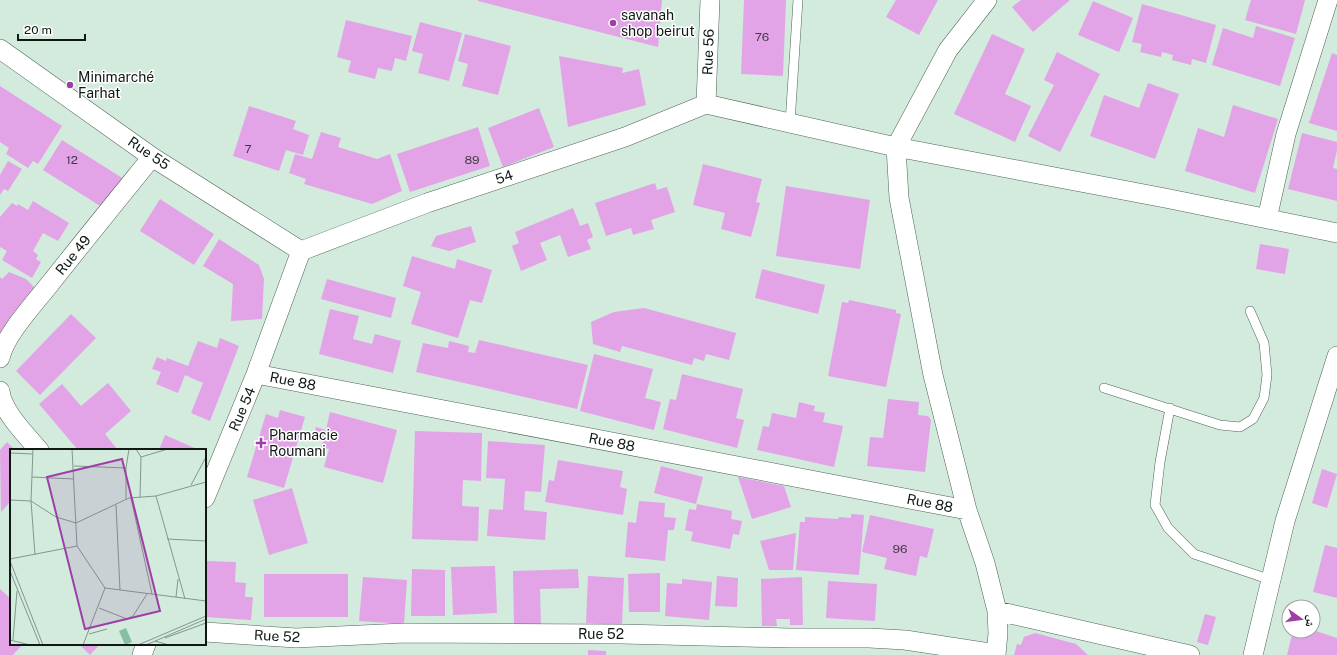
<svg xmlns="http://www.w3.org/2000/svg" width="1337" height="655" font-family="'Public Sans','Noto Naskh Arabic',sans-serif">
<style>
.building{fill:#e2a4e7}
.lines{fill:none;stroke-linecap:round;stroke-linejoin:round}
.lane-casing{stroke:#4f6459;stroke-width:10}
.street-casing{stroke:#4f6459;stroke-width:20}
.lane{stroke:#fff;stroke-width:9}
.street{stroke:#fff;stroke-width:19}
.poi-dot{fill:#9e3fa8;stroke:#fff;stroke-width:1.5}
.labels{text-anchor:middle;stroke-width:3;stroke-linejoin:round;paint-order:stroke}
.number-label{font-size:12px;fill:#443b48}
.poi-label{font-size:14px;fill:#0f1813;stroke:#fff;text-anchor:start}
.street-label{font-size:14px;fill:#0f1813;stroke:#fff}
.inset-road{fill:none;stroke:#84978c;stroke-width:1}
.view{fill:#9e3fa8;fill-opacity:0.15;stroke:#9e3fa8;stroke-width:2}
.inset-edge{fill:none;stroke:#0f1813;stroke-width:2}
</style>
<rect width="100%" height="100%" fill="#d2ebdd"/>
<path class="building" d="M478,0H662L658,47L478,1Z
M744,0H786L783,76L741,74Z
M896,0H938L919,35L886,17Z
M1021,0H1070L1033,32L1012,7Z
M1251,0H1305L1296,34L1245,20Z
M1093,1L1133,18L1119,52L1078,35Z
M1142,4L1216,25L1206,63L1192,59L1191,65L1172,60L1173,55L1162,52L1161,57L1140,52L1142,44L1132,42Z
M346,20L412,36L406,61L395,58L392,71L378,68L375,79L348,72L351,61L337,57Z
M420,22L462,33L449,81L418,73L423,54L412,51Z
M1256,26L1295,38L1280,86L1212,65L1223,28L1253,38Z
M465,34L511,46L498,95L462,86L468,64L458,61Z
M992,34L1025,49L1005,94L1031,106L1015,142L954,114Z
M1057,52L1100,74L1060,152L1028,136L1054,85L1044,80Z
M1332,53L1337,55V131L1309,123Z
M559,56L623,68L622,73L639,69L646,105L568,127Z
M1148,83L1179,94L1155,159L1090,136L1104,95L1139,108Z
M0,86L62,126L38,164L33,161L28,168L6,154L9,148L0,142Z
M1233,105L1278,119L1255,193L1185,171L1198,128L1224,137Z
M249,106L296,121L293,129L309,135L303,155L286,150L279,171L233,156Z
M539,108L554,147L503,167L488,128Z
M478,127L490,166L410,192L397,154Z
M321,132L341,138L338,147L377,159L390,154L402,191L372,204L304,184L306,179L289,173L295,154L312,159Z
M1302,133L1337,142V150L1333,168L1337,169V201L1288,189Z
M62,140L124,179L105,209L43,170Z
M8,161L22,169L8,191L4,189L0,195V175Z
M703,164L762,179L756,202L760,203L751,237L721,229L725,213L693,205Z
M655,183L657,190L667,187L675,212L651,220L654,229L633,235L631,228L606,236L595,203Z
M786,186L870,200L860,269L776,256Z
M160,199L214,234L194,265L140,231Z
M33,201L69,223L58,241L43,233L33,251L38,255L36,259L41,262L32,278L2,260L7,251L0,247V217L12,203L17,206L18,204L28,210Z
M573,208L580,226L588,223L593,237L587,240L591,249L568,257L560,235L540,243L547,260L521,271L512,246L519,243L515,232Z
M471,226L476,242L449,251L431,246L436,236Z
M219,239L259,265L264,279L262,319L231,321L233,284L203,266Z
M1260,244L1289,249L1285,274L1256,269Z
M412,256L455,269L457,259L492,270L482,303L470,300L458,338L411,324L421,292L403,286Z
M762,269L825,285L818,314L755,298Z
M9,272L26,279L40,293L0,335V277L2,279Z
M327,279L396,298L391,318L321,299Z
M849,300L896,310V313L901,314L886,387L828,376L842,302L848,303Z
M644,308L736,333L729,360L706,354L704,361L694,358L692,365L622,346L620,352L593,344L591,322L614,312Z
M330,309L359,316L353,339L372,344L375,334L401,341L393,373L319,354Z
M71,314L96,338L40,395L16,371Z
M220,338L239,346L210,421L191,413L203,383L185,375L178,393L156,384L161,372L152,369L157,357L166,361L167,358L188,366L198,341L217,348Z
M479,340L588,365L577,409L416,372L423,343L448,348L449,341L469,346L468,352L475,353Z
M594,354L653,369L645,398L661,402L654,430L580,411Z
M682,374L743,389L736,418L744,420L737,448L663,429L670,399L676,400Z
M108,383L131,411L105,434L117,449L115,450H78L39,404L62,384L81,406Z
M888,399L919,402L918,415L928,416L931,420L925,472L867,466L870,437L883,438Z
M799,402L815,406L814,411L825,413L823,422L843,426L834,467L757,450L763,426L769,427L772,413L796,418Z
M280,410L305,417L284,488L247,477L266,414L278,418Z
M330,412L397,430L383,483L324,467L329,449L321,447L323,441L313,438L316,427L326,430Z
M415,431L482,433L481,481L463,480L462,506L479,507L478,541L412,539Z
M165,435L199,450H159Z
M488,441L545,445L541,492L525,491L524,510L547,512L545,540L487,536L489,509L503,510L505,479L486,478Z
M7,442L15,450H11V501L1,512L0,450Z
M558,460L623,471L620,487L627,489L623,515L545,502L549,480L554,481Z
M661,466L703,477L696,504L654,493Z
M1322,469L1337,474L1327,508L1312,503Z
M738,477L784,486L791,507L752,519Z
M292,488L308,543L269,555L253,500Z
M639,501L665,503L664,517L676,518L674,530H668L665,561L625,557L628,522L636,523Z
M697,504L732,511L731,519L742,521L739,535L733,534L730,549L691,541L693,532L685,530L689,509L696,510Z
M851,514L864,515L859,575L796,570L800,522H805V517L838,519L839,517L851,518Z
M870,515L934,529L927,558L920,556L916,576L884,569L887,558L862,552Z
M796,533L793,570H769L760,541Z
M1325,545L1337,548V598L1313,592Z
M207,561L236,562L235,582L246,583L245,597H253L251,620L205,617Z
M495,566L497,613L453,615L451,567Z
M412,569L445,570V616H411Z
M578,569L579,588L540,589L541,626L514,627L513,571Z
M660,573V612H629L628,574Z
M264,574H348V617H264Z
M588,576L624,578L622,625L586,623Z
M717,576L738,578L737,607L715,606Z
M363,577L407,580L404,624L359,621Z
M802,577L803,625H790V619H776L777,626H762L761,579Z
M682,579L712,582L709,620L665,616L667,583L682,584Z
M828,581L877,584L875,621L826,618Z
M0,589L10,598L11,596V644H23L13,655H0Z
M1205,614L1216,617L1208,645L1197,642Z
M1313,630L1337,638V655H1287L1293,631Z
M1035,633L1076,644L1088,655H1014L1017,644L1021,645L1024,637Z
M79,644H100L90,655Z
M588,650L606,651V655H588Z"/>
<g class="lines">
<defs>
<path id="lane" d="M790,123L798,0
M1104,388L1220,425L1240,427L1253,419L1264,398L1267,375L1264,343L1250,311
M1170,408L1160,462L1155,505L1168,528L1194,554L1271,580"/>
<path id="street" d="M987,0L948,50L896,147L899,198L933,375L967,510L985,563L997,611L998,633L996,655
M0,49L152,157L301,251
M706,104L896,147L1165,198L1337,233
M706,104L710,0
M1267,219L1286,134L1328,0
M301,251L427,203L625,137L706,104
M0,358C5,335 34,304 49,285C83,242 118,199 152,157
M256,374L967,510
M0,391C2,411 26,435 39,450
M205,498L256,374L301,251
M997,611L1190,655
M205,632L296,638L404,633L621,634L790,638H869L905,640L996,654
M142,655L146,644
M1253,655L1285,521L1337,356"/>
</defs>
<use href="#lane" class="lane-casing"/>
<use href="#street" class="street-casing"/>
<use href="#lane" class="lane"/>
<use href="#street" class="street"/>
</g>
<g class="poi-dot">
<circle cx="613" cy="23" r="4"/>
<circle cx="70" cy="85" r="4"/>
<path d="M259 437h4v4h4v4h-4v4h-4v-4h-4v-4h4z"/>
</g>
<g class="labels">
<g class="number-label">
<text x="762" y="41">76</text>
<text x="248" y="153">7</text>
<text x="72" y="164">12</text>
<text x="472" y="164">89</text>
<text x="900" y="553">96</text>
</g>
<g class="poi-label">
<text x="621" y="20">savanah<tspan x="621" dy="16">shop beirut</tspan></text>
<text x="78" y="82">Minimarché<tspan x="78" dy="16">Farhat</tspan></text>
<text x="269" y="440">Pharmacie<tspan x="269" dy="16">Roumani</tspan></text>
</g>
<g class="street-label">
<text transform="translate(708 52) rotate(-88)" y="5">Rue 56</text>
<text transform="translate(149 153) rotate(34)" y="5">Rue 55</text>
<text transform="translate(504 177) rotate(-19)" y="5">54</text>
<text transform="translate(73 255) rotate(-51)" y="5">Rue 49</text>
<text transform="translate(293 381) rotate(11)" y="5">Rue 88</text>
<text transform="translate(242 409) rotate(-67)" y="5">Rue 54</text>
<text transform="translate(612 442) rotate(11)" y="5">Rue 88</text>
<text transform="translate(930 503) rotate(11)" y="5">Rue 88</text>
<text x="601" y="639">Rue 52</text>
<text transform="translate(277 636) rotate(3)" y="5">Rue 52</text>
</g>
</g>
<g transform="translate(10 449)">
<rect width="196" height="196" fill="#d2ebdd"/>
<path d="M116,179L122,193L115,196L109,182Z" fill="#88bfa3"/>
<path class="inset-road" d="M23,0L21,52L25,106M62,0L67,97M126,0L131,8L130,48M0,4L23,5M131,8L158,0M64,17L116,19M22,28L64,30M181,36L196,8M146,47L175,150M121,49L142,145M116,50V19L119,0M0,51L21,52L46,68L66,74L119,49L146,47L196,33M106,56L110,141M157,90L196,92M67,97L95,139M0,110L67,97M0,112L33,196M0,122L30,196M95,139L196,152M166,148L168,130M89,159L117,170L123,167L137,145M79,185L97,180M155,189L196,174M0,191L20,196M3,191L7,142M145,192L159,196M73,196L95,139M128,196L196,167M136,196L196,170"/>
<path class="view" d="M112,10L150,162L75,180L37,28Z"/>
<rect width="196" height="196" class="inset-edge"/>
</g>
<g transform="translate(1301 619) rotate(104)"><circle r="19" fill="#ffffff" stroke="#9fa3a1"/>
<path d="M0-3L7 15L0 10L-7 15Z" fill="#9e3fa8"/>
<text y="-6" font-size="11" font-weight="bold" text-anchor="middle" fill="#0f1813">ش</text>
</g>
<path d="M18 34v6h67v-6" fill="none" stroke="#0f1813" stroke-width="2"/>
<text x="24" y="34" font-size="12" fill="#0f1813" stroke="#ffffff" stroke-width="3" paint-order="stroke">20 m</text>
</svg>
